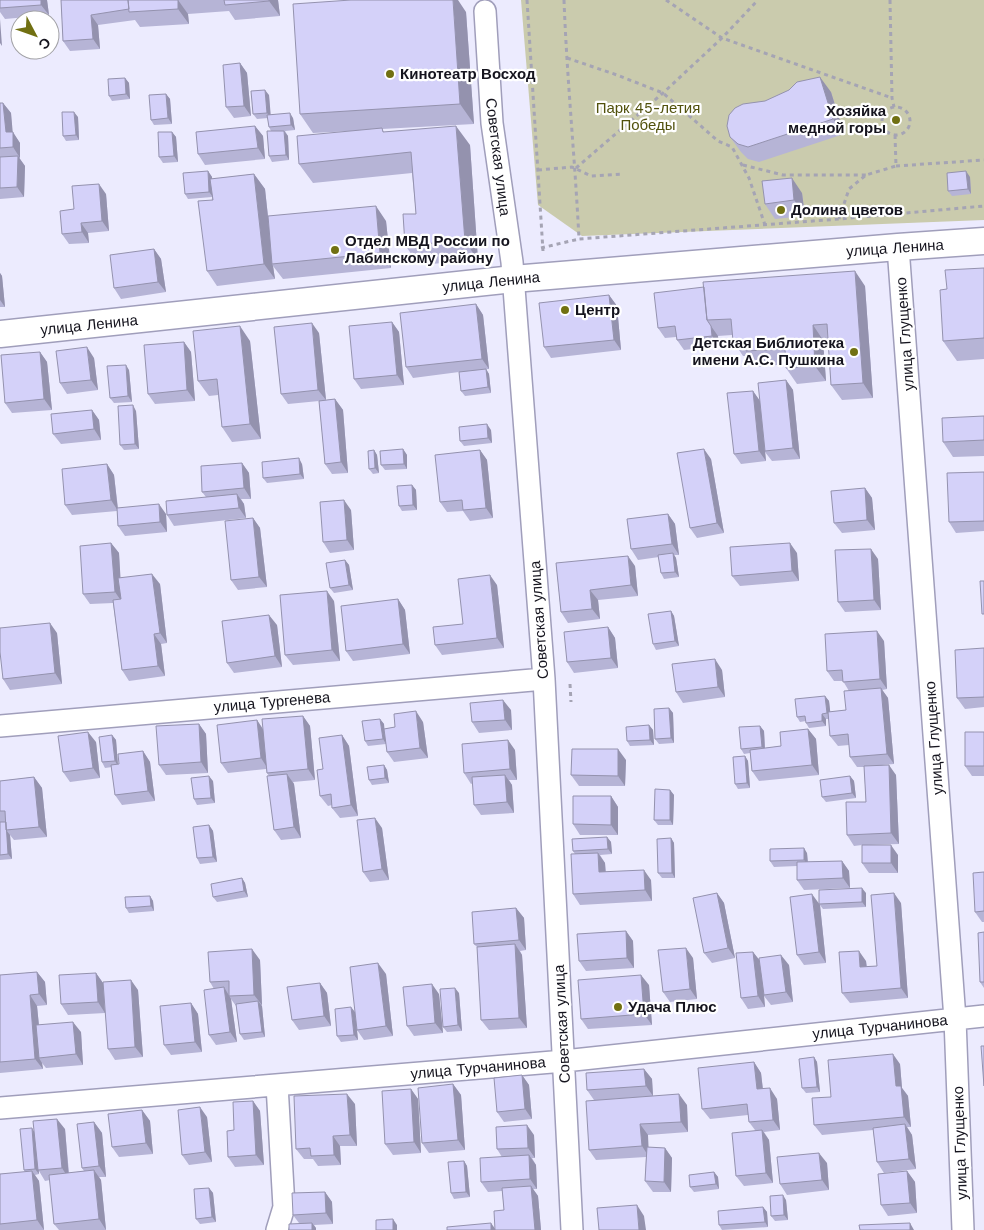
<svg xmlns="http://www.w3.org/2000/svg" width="984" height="1230" font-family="'Work Sans',sans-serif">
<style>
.green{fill:#cacbad}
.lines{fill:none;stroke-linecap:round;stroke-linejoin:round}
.minor-casing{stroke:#a09ebb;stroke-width:24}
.tertiary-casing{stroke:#a09ebb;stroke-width:29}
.path{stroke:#a5a4b4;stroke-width:3;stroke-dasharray:4 4;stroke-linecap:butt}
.minor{stroke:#fff;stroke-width:21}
.tertiary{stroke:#fff;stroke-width:26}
.wall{fill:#b6b4d6}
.shaded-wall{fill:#9492ae}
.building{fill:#d4d1f9;stroke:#9492ae}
.poi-dot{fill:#717012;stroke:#fff;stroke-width:2}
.labels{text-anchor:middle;stroke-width:4.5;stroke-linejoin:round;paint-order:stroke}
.poi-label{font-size:15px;font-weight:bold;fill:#15141e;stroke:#fff;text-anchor:start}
.park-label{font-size:15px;fill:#51510c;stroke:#fff}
.street-label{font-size:15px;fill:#15141e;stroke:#fff}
</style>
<rect width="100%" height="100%" fill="#ecebfe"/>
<path class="green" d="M521,0H984V220L582,236L538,205Z"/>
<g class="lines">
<defs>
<path id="minor" d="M485,11L492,123L512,262L544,679L572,1230
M898,247L955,1019L963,1230
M0,726L544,679
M277,1085L284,1207L277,1230
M0,1108L564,1061L984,1016"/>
<path id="tertiary" d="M0,334L513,279L898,247L984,241"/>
</defs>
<use href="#minor" class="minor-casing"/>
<use href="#tertiary" class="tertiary-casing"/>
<path class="path" d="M527,0L543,251
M564,0C567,80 575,159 579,239L839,219L984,206
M666,0L722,38L892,98
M890,0L892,98L894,107
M567,58L617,75L663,93L718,141L732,147L749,178L765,225
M882 121a14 14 0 1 1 28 0a14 14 0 1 1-28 0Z
M743,165L783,175H866
M896,166L984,160
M576,168L663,93L722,38L758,0
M538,170L572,167L591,176L622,174
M839,219L849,189L866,175L896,166L895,135
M541,248L579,239
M570,684L571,702"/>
<use href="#minor" class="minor"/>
<use href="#tertiary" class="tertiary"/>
</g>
<path class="wall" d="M0,0H47L49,15L5,19L0,12Z
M61,0H278L280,16L235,20L229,11L188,14L189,24L140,27L135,20L98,25L100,49L70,51L63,41Z
M466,12L474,124L382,129L384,132L470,145L478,260L419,265L405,245L416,214L412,173L313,183L299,164L351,131L313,133L300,114Z
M240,63L247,73L251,116L234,118L226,107Z
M125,78L129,83L130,99L112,101L109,96Z
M831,92L844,134L759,162L748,159L741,152L730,137Z
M166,94L170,99L172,124L154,125L151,120Z
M269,95L270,115L293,118L295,130L285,131L288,136L289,160L272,162L269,156L271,131L269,127L268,118L257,119L253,114Z
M0,103H3L11,113L12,132L20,143V158H19L25,166L24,197L0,199Z
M78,117L79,140L66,141L63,136Z
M255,126L263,136L265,159L205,165L198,154Z
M172,132L176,137L178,162L163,163L159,157Z
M208,171L212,177V179L254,174L265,189L268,216L386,221L391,268L283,279L273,266L275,279L217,286L207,271L212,197L188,199L185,194Z
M970,177L971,194L952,196L948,191Z
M802,193L805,216L775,219L765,204Z
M106,194L109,231L88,233L89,243L69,244L62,234L74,209Z
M154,249L161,259L166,292L121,299L114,288Z
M984,268V359L957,361L943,341L947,289Z
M0,273L2,276L5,307H0Z
M865,286L873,398L842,400L831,385L828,340H823L826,381L797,384L786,368V364L757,367L749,356H743L733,341L732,335L718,336L719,346L684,350L677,340L676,337L665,338L658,328Z
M609,295L617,306L621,350L551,358L544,347Z
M476,304L483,315L489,369H486L489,374L491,393L465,396L461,391L459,372L413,378L406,367Z
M392,322L399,332L404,385L361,389L354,379Z
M319,333L326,400L335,399L343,410L348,473L332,474L325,464L319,401L288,404L281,394Z
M250,341L261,439L232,442L222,427L218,395L209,396L198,381Z
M184,342L191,352L195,401L155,404L148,394Z
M40,352L47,362L52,410L12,413L5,403Z
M94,358L98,390L67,394L60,383Z
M129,370L132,402L114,403L110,398Z
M786,380L793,390L800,459L772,461L765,452L766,461L741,464L734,454L753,391L760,401Z
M92,410L99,420L101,440L61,444L53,434Z
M136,411L139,449L124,450L120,445Z
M984,416V456L953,457L943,442Z
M491,430L492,443L464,446L460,441Z
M403,449L407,455V469L385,470L381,465Z
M374,450L377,455L379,473L373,474L369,469Z
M480,450L487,460L493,518L470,521L463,511L447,512L440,502Z
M711,459L724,533L697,538L690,528Z
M242,463L249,473L251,499H241L244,504L246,518L174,526L167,515L206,497L202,492Z
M107,464L114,475L118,508L166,514L167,532L125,536L118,526L117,511L72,515L65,505Z
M302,464L304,479L267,483L263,478Z
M984,472V531L956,533L949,522Z
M412,485L416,490L417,510L402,511L399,506Z
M865,488L872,498L875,530L842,533L834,523Z
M351,510L354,550L330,553L323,542Z
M668,514L675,524L679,555H674L676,558L679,577L664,579L661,573L659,557L638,560L631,549Z
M253,518L260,528L267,587L238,590L231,580Z
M111,543L119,553L120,578L160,584L167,643L161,644L165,676L129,681L122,670L113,603L90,604L83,594Z
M797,553L799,581L740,586L732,576Z
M878,559L881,610L845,612L838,602Z
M345,560L349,565L353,590L334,593L330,588Z
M556,563L635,566L638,596L598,600L600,619L568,623L561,612Z
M497,585L504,648L442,655L435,645L463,624Z
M398,599L405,610L410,654L353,661L346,651Z
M334,601L340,661L293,665L285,655Z
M671,611L674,616L679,646L656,650L653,644Z
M277,625L282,667L234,673L227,663Z
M608,627L615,638L618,668L574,673L567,662Z
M57,633L62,684L10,690L3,679Z
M884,641L887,689L882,690L888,698L894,764L882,765L896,775L899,844L868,845L898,855V873H869L862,863V845L854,846L847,835L866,802L864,767H857L850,757L849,745L838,746L830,736L829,719H826V726L809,728L806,723V721L800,722L797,717L825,696L829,701L830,712L846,710L849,691L843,681H834L827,671Z
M984,648V707L965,709L957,698Z
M722,670L725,697L683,703L676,692Z
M669,708L673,713L674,743L659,744L655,739Z
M511,710L512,730L479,733L472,722Z
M303,716L310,726L315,780L293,782L294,784L301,838L281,840L274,830L269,776L267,773L266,769L228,773L221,763L257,720L263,729Z
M380,719L384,724V729L395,727L423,722L428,758L394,762L387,752L386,744L368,746L365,741Z
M199,724L206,734L208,773L166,775L159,765Z
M649,725L653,730L654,745L630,746L627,741Z
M760,726L764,731L765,748L781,746L808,729L816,739L819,775L759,781L752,771L750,753L744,754L741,749Z
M984,732V776H972L965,766Z
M112,735L116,740L118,764L143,751L150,762L155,801L122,805L115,795L112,767L105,768L102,762Z
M342,735L349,746L358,816L340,818L332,808V805L328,806L320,796L323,769Z
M96,742L100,778L70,782L63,772Z
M515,750L517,780H509L512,785L514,813L481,815L474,805L473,783L471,784L464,773Z
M745,756L748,761L750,788L738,789L735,784Z
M626,760L625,786H579L571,775Z
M384,765L387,770L389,783L372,785L369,780Z
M850,776L854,781L856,798L826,802L822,797Z
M34,777L42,788L47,837L14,840L10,835L12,859L0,860V781Z
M213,781L215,803L197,805L194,799Z
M670,790L674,795L673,825H658L654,820Z
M611,796L618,807V835H580L573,824Z
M209,825L213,831L217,862L200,864L197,858Z
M382,828L389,880L370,882L363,872Z
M607,837L611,842L612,854L600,855L605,863L606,872L651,880L652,901L580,905L573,894L575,854L573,851Z
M671,838L674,843L675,878H662L658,873Z
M807,853L808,862L842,861L849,871L850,888L804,890L797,880V866L774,867L770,861Z
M984,872V922H982L975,912Z
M242,878L245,883L248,897L217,902L213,897Z
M717,893L724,903L735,958L712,963L704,953Z
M866,893V907L823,909L820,905L826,963L804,965L797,955L819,904Z
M150,896L153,901L154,911L129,913L126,908Z
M901,903L908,998L850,1003L842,993L866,961L867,966H877Z
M516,908L524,918L526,950L520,951L522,955L527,1028L489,1030L481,1020L477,947L474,944Z
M626,931L633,941L634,968L586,971L579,961Z
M984,932V988L980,982Z
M753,952L759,960L789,965L793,1002L771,1005L764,996L765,1007L748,1009L741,998Z
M693,958L697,999L670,1002L663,992Z
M260,960L262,1005H261L262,1006L265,1037L244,1040L240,1034L236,1006L231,999L237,1042L216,1045L209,1035L214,989L210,982Z
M37,972L45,982L47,1005L37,1006L39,1025L81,1032L83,1065L46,1068L42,1063L43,1069L0,1073V975Z
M96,973L103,983L138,990L143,1057L115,1060L108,1049L104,993L105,1013L68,1015L61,1004Z
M386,974L393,1036L364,1040L357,1030L358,1040L341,1042L337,1036L355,1012Z
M320,983L327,993L331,1026L299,1030L292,1020Z
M649,985L652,1025L588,1029L581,1019Z
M459,993L462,1031L447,1032L443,1027Z
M439,994L443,1033L414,1036L407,1026Z
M191,1003L198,1014L202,1052L171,1055L164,1045Z
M814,1057L817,1062L820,1092L806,1093L802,1088Z
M754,1062L761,1073L763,1089L777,1099L780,1130L764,1132L769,1140L773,1183L744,1186L736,1176L755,1130L749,1122L748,1115L710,1119L702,1109Z
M900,1064L902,1088L908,1096L911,1127H907L912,1135L916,1169L884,1173L877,1162L873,1130L822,1135L814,1125L831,1097Z
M644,1069L652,1079L653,1096L687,1105L688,1132L648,1135V1147L665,1148L672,1158L671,1192H653L645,1181L646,1157L596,1160L589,1150L594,1100L587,1090Z
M522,1075L529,1085L532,1119L504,1122L497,1112Z
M453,1084L461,1095L465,1150L429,1153L422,1143Z
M411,1089L418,1099L421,1153L393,1155L385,1144Z
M253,1101L260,1111L264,1165L235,1167L228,1157L234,1130Z
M355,1104L357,1146H340L341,1165L318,1166L313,1159H304L296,1149Z
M142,1110L150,1121L153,1154L119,1157L112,1147Z
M207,1117L212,1162L189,1165L182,1155Z
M94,1122L102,1133L106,1177H99L101,1180L106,1230H59L54,1224L50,1180L45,1181L39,1171V1174L35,1175L39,1181L44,1230H0V1174L25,1172L24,1170L34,1132L65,1129L69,1173L84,1171L82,1168Z
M534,1135L535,1158H532L536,1165L537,1189H533L538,1196L541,1230H447L495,1229L504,1210L502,1191L488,1192L481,1182L502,1157L497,1149Z
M464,1161L467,1166L470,1197L454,1199L451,1193Z
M827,1163L829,1190L787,1195L780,1184Z
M907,1171L915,1182L917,1213L888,1216L881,1205Z
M714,1172L718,1177L719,1189L694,1192L690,1187Z
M209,1188L213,1193L216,1222L200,1224L196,1219Z
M325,1192L332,1202L333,1224L314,1225L316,1228L299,1223L293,1215Z
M786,1200L788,1220L775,1221L771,1216Z
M763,1207L767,1212L768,1227L722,1230L719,1225Z"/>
<path class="shaded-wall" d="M41,0H47L49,15L41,5Z
M178,0L188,14L189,24L178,9Z
M269,0H278L280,16L269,1Z
M453,0H458L466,12L474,124L460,104Z
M91,15L98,25L100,49L93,39Z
M0,19L2,46L0,43Z
M240,63L247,73L251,116L244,106Z
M820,77L831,92L844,134L833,119Z
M125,78L129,83L130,99L126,94Z
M265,90L269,95L271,118L267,113Z
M166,94L170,99L172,124L168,118Z
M3,103L11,113L13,135V132L20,143V158L13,147L6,132Z
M74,112L78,117L79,140L76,135Z
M290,113L293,118L295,130L291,125Z
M255,126L263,136L265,159L258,148Z
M456,126L470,145L478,260L465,241Z
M284,131L288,136L289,160L286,155Z
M172,132L176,137L178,162L174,156Z
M18,156L25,166L24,197L17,187Z
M208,171L212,177L213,197L209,192Z
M966,171L970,177L971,194L968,189Z
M254,174L265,189L273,264H272L273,266L275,279L264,264Z
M792,178L802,193L805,216L794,200Z
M99,184L106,194L109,231L102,221Z
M376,206L386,221L391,268L380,253Z
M81,223L88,233L89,243L82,232Z
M154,249L161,259L166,292L158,282Z
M855,271L865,286L873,398L863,383Z
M0,273L2,276L5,307L0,300Z
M609,295L617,306L621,350L614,340Z
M476,304L483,315L489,369L482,359Z
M392,322L399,332L404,385L397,375Z
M312,323L319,333L326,400L318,390Z
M813,325L823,340L826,381L815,366Z
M240,326L250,341L261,439L250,424Z
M711,326L718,336L719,346L712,336Z
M184,342L191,352L195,401L187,390Z
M87,347L94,358L98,390L91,380Z
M40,352L47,362L52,410L44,399Z
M126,365L129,370L132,402L128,396Z
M486,369L489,374L491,393L488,387Z
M786,380L793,390L800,459L793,448Z
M753,391L760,401L766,461L759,451Z
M335,399L343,410L348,473L341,462Z
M133,405L136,411L139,449L135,444Z
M92,410L99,420L101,440L94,429Z
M487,424L491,430L492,443L488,438Z
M403,449L407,455V469L404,464Z
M704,449L711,459L724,533L717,523Z
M374,450L377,455L379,473L375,468Z
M480,450L487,460L493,518L486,508Z
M299,458L302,464L304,479L300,474Z
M242,463L249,473L251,499L244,488Z
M107,464L114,475L118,511L111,500Z
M412,485L416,490L417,510L413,505Z
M865,488L872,498L875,530L867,520Z
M237,494L244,504L246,518L239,508Z
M344,500L351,510L354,550L347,540Z
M159,504L166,514L167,532L160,522Z
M668,514L675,524L679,555L672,544Z
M253,518L260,528L267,587L259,577Z
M111,543L119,553L122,602L115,592Z
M790,543L797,553L799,581L792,571Z
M871,549L878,559L881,610L874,600Z
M673,553L676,558L679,577L675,572Z
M628,556L635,566L638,596L631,585Z
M345,560L349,565L353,590L349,585Z
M152,574L160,584L167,643L160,633Z
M490,575L497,585L504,648L497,638Z
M590,590L598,600L600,619L592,609Z
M327,591L334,601L340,661L332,650Z
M398,599L405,610L410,654L403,644Z
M671,611L674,616L679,646L675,641Z
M269,615L277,625L282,667L275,656Z
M50,623L57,633L62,684L55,673Z
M608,627L615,638L618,668L611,658Z
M877,631L884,641L887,689L880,679Z
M154,634L161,644L165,676L158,666Z
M715,659L722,670L725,697L718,687Z
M881,688L888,698L894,764L887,754Z
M825,696L829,701L831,718L827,713Z
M503,700L511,710L512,730L505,720Z
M669,708L673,713L674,743L671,738Z
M416,711L423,722L428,758L420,748Z
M822,714L826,719V726L822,721Z
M303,716L310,726L315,780L308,769Z
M380,719L384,724L386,744L383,739Z
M257,720L264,731L268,769L261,758Z
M199,724L206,734L208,773L201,762Z
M649,725L653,730L654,745L650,740Z
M760,726L764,731L765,752L762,747Z
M808,729L816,739L819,775L812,765Z
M88,732L96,742L100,778L93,768Z
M112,735L116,740L118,766L115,761Z
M342,735L349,746L358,816L351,805Z
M508,740L515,750L517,780L510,769Z
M618,749L626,760L625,786L618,776Z
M143,751L150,762L155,801L148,791Z
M745,756L748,761L750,788L747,783Z
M384,765L387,770L389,783L385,778Z
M889,765L896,775L899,844L891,833Z
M287,774L294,784L301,838L294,827Z
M505,775L512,785L514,813L507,802Z
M209,776L213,781L215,803L211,798Z
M850,776L854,781L856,798L852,793Z
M34,777L42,788L47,837L39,827Z
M670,790L674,795L673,825L670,820Z
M611,796L618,807V835L611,825Z
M375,818L382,828L389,880L382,869Z
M209,825L213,831L217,862L213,857Z
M6,830L10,835L12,859L8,854Z
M607,837L611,842L612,854L608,849Z
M671,838L674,843L675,878L672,873Z
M891,845L898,855V873L891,863Z
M804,848L807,853L808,866L804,860Z
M598,853L605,863L606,883L599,872Z
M842,861L849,871L850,888L843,878Z
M644,870L651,880L652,901L645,890Z
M242,878L245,883L248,897L244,891Z
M862,888L866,893V907L862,902Z
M717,893L724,903L735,958L728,948Z
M894,893L901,903L908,998L901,988Z
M812,894L820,905L826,963L819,952Z
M150,896L153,901L154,911L151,906Z
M516,908L524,918L526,950L519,940Z
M626,931L633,941L634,968L627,958Z
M515,944L522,955L527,1028L519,1018Z
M686,948L693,958L697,999L690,989Z
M252,949L260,960L262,1005L254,995Z
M859,951L866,961L867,977L860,967Z
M753,952L761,962L765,1007L758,996Z
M781,955L789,965L793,1002L786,992Z
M378,963L386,974L393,1036L386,1026Z
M37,972L45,982L47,1005L39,994Z
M96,973L103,983L105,1013L98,1002Z
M641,975L649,985L652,1025L644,1014Z
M131,980L138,990L143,1057L135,1047Z
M320,983L327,993L331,1026L324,1016Z
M432,984L439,994L443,1033L435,1023Z
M224,987L231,999L237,1042L230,1032Z
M455,988L459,993L462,1031L458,1025Z
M30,995L37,1006L42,1057L39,1058L42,1063L43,1069L35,1059Z
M258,1001L262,1006L265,1037L262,1032Z
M191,1003L198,1014L202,1052L195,1042Z
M351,1007L355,1012L358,1040L354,1035Z
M73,1022L81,1032L83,1065L76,1054Z
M893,1054L900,1064L902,1088L908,1096L911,1127L904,1117L896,1086Z
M814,1057L817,1062L820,1092L817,1087Z
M754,1062L761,1073L764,1100L757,1089Z
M644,1069L652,1079L653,1096L646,1086Z
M522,1075L529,1085L532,1119L525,1109Z
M453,1084L461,1095L465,1150L458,1140Z
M770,1088L777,1099L780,1130L773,1120Z
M411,1089L418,1099L421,1153L414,1142Z
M347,1094L355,1104L357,1146L350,1135Z
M679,1094L687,1105L688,1132L681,1122Z
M253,1101L260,1111L264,1165L256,1155Z
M200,1107L207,1117L212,1162L205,1152Z
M142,1110L150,1121L153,1154L146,1143Z
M57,1119L65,1129L69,1179L62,1168Z
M94,1122L102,1133L106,1177L99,1166Z
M640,1124L648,1135L649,1157L642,1146Z
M905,1124L912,1135L916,1169L909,1159Z
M527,1125L534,1135L535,1158L528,1148Z
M32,1128L35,1133L39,1174L35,1169Z
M762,1130L769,1140L773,1183L766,1173Z
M333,1136L340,1146L341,1165L334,1155Z
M665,1148L672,1158L671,1192L664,1182Z
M819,1153L827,1163L829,1190L822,1180Z
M529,1155L536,1165L537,1189L530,1179Z
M464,1161L467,1166L470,1197L466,1192Z
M94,1170L101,1180L106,1230L99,1219Z
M32,1171L39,1181L44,1230L37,1220Z
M907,1171L915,1182L917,1213L910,1203Z
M714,1172L718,1177L719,1189L716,1184Z
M531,1186L538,1196L541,1230H535Z
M209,1188L213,1193L216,1222L212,1217Z
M325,1192L332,1202L333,1224L326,1213Z
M783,1195L786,1200L788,1220L784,1215Z
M637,1205L644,1216L646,1230H639Z
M763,1207L767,1212L768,1227L765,1222Z
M393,1219L397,1225V1230H393Z
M312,1223L316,1228V1230H312Z
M491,1223L496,1230H491Z
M910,1223L914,1230H910Z"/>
<path class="building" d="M0,0H41V5L0,8Z
M61,0H128L129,9L91,15L93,39L63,41Z
M128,0H178V9L129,12Z
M224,0H269V1L225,5Z
M351,0H453L460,104L300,114L293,4Z
M240,63L244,106L226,107L223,65Z
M820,77L833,119L748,147L738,144L730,137L727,126L729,115L735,108L743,104L765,101L789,90L797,82Z
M125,78L126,94L109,96L108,79Z
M265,90L267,113L253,114L251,91Z
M166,94L168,118L151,120L149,95Z
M0,103H3L6,132H13V147L0,148Z
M62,112H74L76,135L63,136Z
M290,113L291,125L269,127L267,115Z
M255,126L258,148L198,154L196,132Z
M456,126L465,241L405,245L403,214H416L411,152L299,164L297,136L382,128L383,132Z
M267,131H284L286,155L269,156Z
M158,132H172L174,156L159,157Z
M18,156L17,187L0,188V157Z
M208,171L209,192L185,194L183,173Z
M966,171L968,189L948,191L947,173Z
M254,174L264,264L207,271L198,201L213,200L210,179Z
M792,178L794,200L765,204L762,181Z
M99,184L102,221L81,223L82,232L62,234L60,211L74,209L72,186Z
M376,206L380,253L272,264L268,216Z
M154,249L158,282L114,288L110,255Z
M984,268V338L943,341L940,290L947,289L945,270Z
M855,271L863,383L831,385L827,324L813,325L815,366L786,368L785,349L746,351V340L733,341L731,319L707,320L703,282Z
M704,287L707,320L711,326L712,336L677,340L675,326L658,328L654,293Z
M609,295L614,340L544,347L539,303Z
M476,304L482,359L406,367L400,313Z
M392,322L397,375L354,379L349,326Z
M312,323L318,390L281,394L274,327Z
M240,326L250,424L222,427L217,379L198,381L193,331Z
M184,342L187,390L148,394L144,345Z
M87,347L91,380L60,383L56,351Z
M40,352L44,399L5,403L1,355Z
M126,365L128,396L110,398L107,366Z
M486,369L488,387L461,391L459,372Z
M786,380L793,448L765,451L758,383Z
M753,391L759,451L734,454L727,393Z
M335,399L341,462L325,464L319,401Z
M133,405L135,444L120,445L118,406Z
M92,410L94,429L53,434L51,414Z
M984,416V440L943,442L942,418Z
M487,424L488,438L460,441L459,427Z
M403,449L404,464L381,465L380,451Z
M704,449L717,523L690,528L677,453Z
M374,450L375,468L369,469L368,451Z
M480,450L486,508L463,510L462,500L440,502L435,455Z
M299,458L300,474L263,478L262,462Z
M242,463L244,488L202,492L201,466Z
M107,464L111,500L65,505L62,469Z
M984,472V521L949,522L947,473Z
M412,485L413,505L399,506L397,486Z
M865,488L867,520L834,523L831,491Z
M237,494L239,508L167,515L166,501Z
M344,500L347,540L323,542L320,502Z
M159,504L160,522L118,526L117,508Z
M668,514L672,544L631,549L627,519Z
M253,518L259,577L231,580L225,521Z
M111,543L115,592L83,594L80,546Z
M790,543L792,571L732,576L730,547Z
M871,549L874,600L838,602L835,550Z
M673,553L675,572L661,573L658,555Z
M628,556L631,585L590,590L592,609L561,612L556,563Z
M345,560L349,585L330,588L326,563Z
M152,574L160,633L154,634L158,666L122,670L113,600L121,599L118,578Z
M490,575L497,638L435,645L433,627L463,624L458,579Z
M980,581H984V614H982Z
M327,591L332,650L285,655L280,595Z
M398,599L403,644L346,651L341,606Z
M671,611L675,641L653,644L648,614Z
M269,615L275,656L227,663L222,621Z
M50,623L55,673L3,679L0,652V628Z
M608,627L611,658L567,662L564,632Z
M877,631L880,679L843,682L842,670L827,671L825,634Z
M984,648V697L957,698L955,650Z
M715,659L718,687L676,692L672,664Z
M881,688L887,754L850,757L848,734L830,736L828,712L846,710L844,691Z
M825,696L827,713L822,714V721L806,723L805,716L797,717L795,699Z
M503,700L505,720L472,722L470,703Z
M669,708L671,738L655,739L654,709Z
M416,711L420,748L387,752L384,729L395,727L394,714Z
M303,716L308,769L267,773L262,719Z
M380,719L383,739L365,741L362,721Z
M257,720L261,758L221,763L217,725Z
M199,724L201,762L159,765L156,726Z
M649,725L650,740L627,741L626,727Z
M760,726L762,747L741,749L739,727Z
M808,729L812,765L752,771L750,750L781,746L780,732Z
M88,732L93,768L63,772L58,736Z
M965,732H984V766H965Z
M112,735L115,761L102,762L99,737Z
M342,735L351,805L332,808L331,794L320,796L317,770L323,769L319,738Z
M508,740L510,769L464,773L462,744Z
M572,749H618V776L571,775Z
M143,751L148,791L115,795L111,765L119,764L118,754Z
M745,756L747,783L735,784L733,757Z
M384,765L385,778L369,780L367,767Z
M889,765L891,833L847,835L846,802H866L864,766Z
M287,774L294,827L274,830L267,776Z
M505,775L507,802L474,805L472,777Z
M209,776L211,798L194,799L191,778Z
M850,776L852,793L822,797L820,780Z
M34,777L39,827L6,830L5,811H0V781Z
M655,789L670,790V820H654Z
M573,796H611V825L573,824Z
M375,818L382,869L363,872L357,820Z
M0,822H6L8,854L0,855Z
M209,825L213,857L197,858L193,827Z
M607,837L608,849L573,851L572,839Z
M671,838L672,873H658L657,839Z
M862,845H891V863H862Z
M804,848V860L770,861V849Z
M598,853L599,872L644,870L645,890L573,894L571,854Z
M842,861L843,878L797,880V862Z
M984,872V911L975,912L973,873Z
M242,878L244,891L213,897L211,884Z
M862,888V902L819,904V890Z
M717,893L728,948L704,953L693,898Z
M894,893L901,988L842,993L839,952L859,951L860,967L877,966L871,895Z
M812,894L819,952L797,955L790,897Z
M150,896L151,906L126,908L125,897Z
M516,908L519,940L474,944L472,912Z
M626,931L627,958L579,961L577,934Z
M984,932V982H980L978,933Z
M515,944L519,1018L481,1020L477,947Z
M686,948L690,989L663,992L658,950Z
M252,949L254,995L229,996V981L210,982L208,952Z
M753,952L758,996L741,998L736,953Z
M781,955L786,992L764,995L759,958Z
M378,963L386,1026L357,1030L350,967Z
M37,972L39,994L30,995L35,1059L0,1062V975Z
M96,973L98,1002L61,1004L59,975Z
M641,975L644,1014L581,1019L578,980Z
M131,980L135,1047L108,1049L103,982Z
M320,983L324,1016L292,1020L287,987Z
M432,984L435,1023L407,1026L403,987Z
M224,987L230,1032L209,1035L204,990Z
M455,988L458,1025L443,1027L440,989Z
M258,1001L262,1032L240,1034L236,1004Z
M191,1003L195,1042L164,1045L160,1006Z
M351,1007L354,1035L337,1036L335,1009Z
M73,1022L76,1054L39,1058L36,1025Z
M981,1046H984V1086Z
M893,1054L896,1086H901L904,1117L814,1125L812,1098L831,1097L828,1060Z
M814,1057L817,1087L802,1088L799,1059Z
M754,1062L757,1089L770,1088L773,1120L749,1122L747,1104L702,1109L698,1068Z
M644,1069L646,1086L587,1090L586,1073Z
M522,1075L525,1109L497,1112L494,1078Z
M453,1084L458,1140L422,1143L418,1088Z
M411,1089L414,1142L385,1144L382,1091Z
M347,1094L350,1135L333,1136L334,1155L311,1156L310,1148L296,1149L294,1096Z
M679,1094L681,1122L640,1124L642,1146L589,1150L586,1101Z
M253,1101L256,1155L228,1157L227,1131L234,1130L233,1102Z
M200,1107L205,1152L182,1155L178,1110Z
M142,1110L146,1143L112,1147L108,1114Z
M57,1119L62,1168L38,1170L33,1121Z
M94,1122L99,1166L82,1168L77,1124Z
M905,1124L909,1159L877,1162L873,1128Z
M527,1125L528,1148L497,1149L496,1127Z
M32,1128L35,1169L24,1170L20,1129Z
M762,1130L766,1173L736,1176L732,1133Z
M647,1147L665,1148L664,1182L645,1181Z
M819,1153L822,1180L780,1184L777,1157Z
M529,1155L530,1179L481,1182L480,1158Z
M464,1161L466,1192L451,1193L448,1162Z
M94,1170L99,1219L54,1224L49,1175Z
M32,1171L37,1220L0,1224V1174Z
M907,1171L910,1203L881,1205L878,1174Z
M714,1172L716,1184L690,1187L689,1175Z
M531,1186L535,1230H495L494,1211L504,1210L502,1188Z
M209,1188L212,1217L196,1219L194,1189Z
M325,1192L326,1213L293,1215L292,1193Z
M783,1195L784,1215L771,1216L770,1196Z
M637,1205L639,1230H599L597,1208Z
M763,1207L765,1222L719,1225L718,1211Z
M393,1219V1230H376V1220Z
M312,1223V1230H289V1224Z
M491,1223V1230H447V1227Z
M910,1223V1230H860L859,1225Z"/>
<g class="poi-dot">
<circle cx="390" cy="74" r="5"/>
<circle cx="896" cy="120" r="5"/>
<circle cx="781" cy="210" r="5"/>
<circle cx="335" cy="250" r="5"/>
<circle cx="565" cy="310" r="5"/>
<circle cx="854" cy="352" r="5"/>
<circle cx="618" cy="1007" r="5"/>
</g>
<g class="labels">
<g class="poi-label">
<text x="400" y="79">Кинотеатр Восход</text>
<text x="886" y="116" text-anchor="end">Хозяйка<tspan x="886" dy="17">медной горы</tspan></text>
<text x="791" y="215">Долина цветов</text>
<text x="345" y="246">Отдел МВД России по<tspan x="345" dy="17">Лабинскому району</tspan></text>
<text x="575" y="315">Центр</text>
<text x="844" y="348" text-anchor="end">Детская Библиотека<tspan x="844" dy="17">имени А.С. Пушкина</tspan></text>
<text x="628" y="1012">Удача Плюс</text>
</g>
<g class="park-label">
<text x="648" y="113">Парк 45-летия<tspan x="648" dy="17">Победы</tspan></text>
</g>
<g class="street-label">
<text transform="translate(498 157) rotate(83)" y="5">Советская улица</text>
<text transform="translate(895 248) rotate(-4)" y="5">улица Ленина</text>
<text transform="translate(491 282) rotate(-6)" y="5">улица Ленина</text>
<text transform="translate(89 325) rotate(-6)" y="5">улица Ленина</text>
<text transform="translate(905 334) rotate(-94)" y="5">улица Глущенко</text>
<text transform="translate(539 620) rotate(-94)" y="5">Советская улица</text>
<text transform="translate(272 702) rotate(-5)" y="5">улица Тургенева</text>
<text transform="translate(934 738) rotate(-94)" y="5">улица Глущенко</text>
<text transform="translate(562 1024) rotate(-93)" y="5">Советская улица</text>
<text transform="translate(880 1027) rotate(-6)" y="5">улица Турчанинова</text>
<text transform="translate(478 1068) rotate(-5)" y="5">улица Турчанинова</text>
<text transform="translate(960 1143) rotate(-92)" y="5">улица Глущенко</text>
</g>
</g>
<g transform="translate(35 35) rotate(131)"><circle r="24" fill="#ffffff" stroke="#a1a1a5"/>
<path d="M0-4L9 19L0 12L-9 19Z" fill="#717012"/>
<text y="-8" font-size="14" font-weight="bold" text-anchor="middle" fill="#15141e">С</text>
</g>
</svg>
